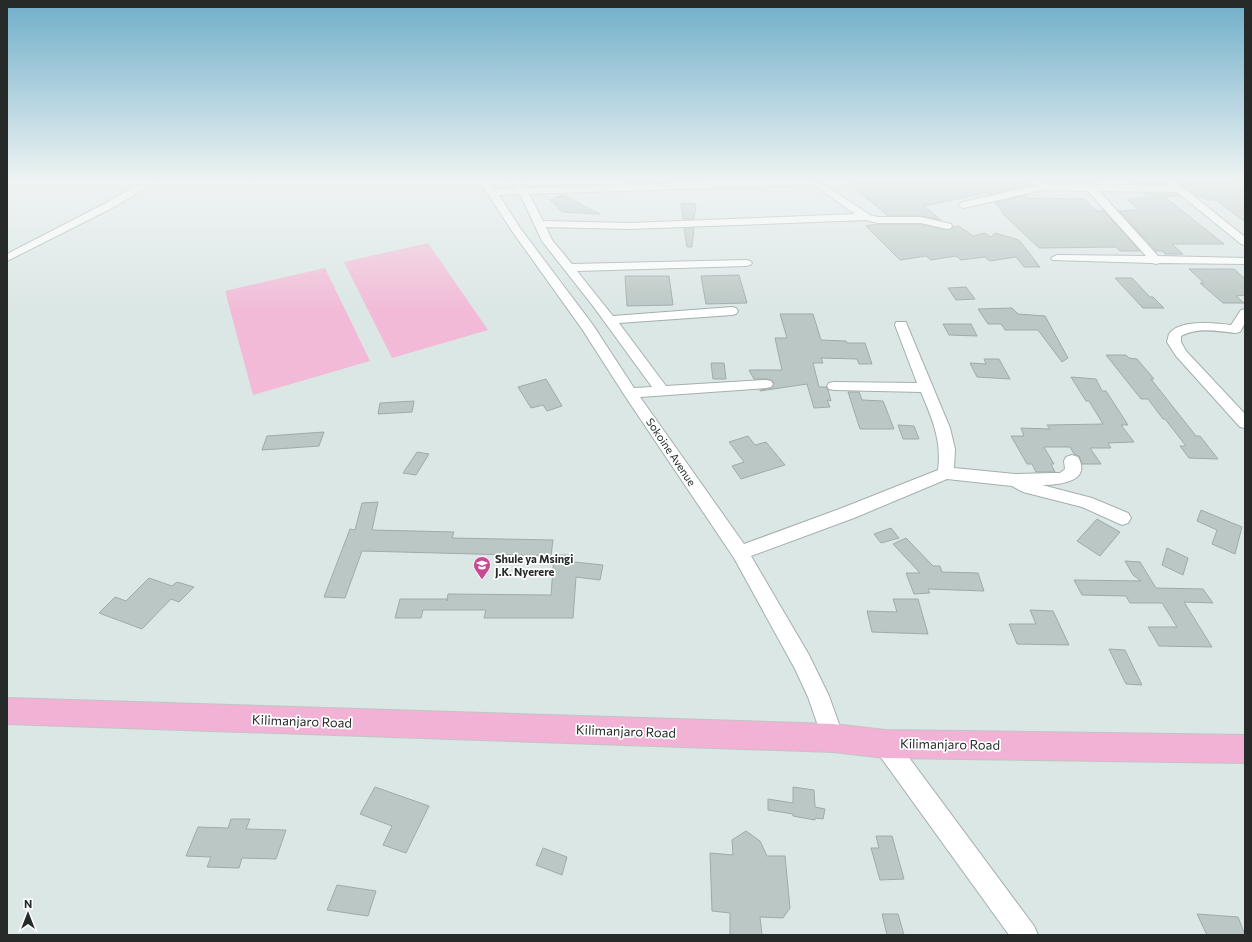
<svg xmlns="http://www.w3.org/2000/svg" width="1252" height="942" font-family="Commissioner,sans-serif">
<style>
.green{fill:#f2bad6}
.building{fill:#bbc7c4;stroke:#a0aba9}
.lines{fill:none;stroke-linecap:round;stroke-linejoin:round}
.minor-casing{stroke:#a4afad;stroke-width:2}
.major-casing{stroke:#c2c4c3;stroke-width:2}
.minor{fill:#fff;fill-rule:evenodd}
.major{fill:#f2b2d6;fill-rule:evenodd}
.labels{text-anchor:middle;stroke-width:3.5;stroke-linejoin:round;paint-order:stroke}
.street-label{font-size:11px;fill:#262b2a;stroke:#fff}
.poi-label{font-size:11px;font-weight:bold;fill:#262b2a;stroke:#fff;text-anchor:start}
.near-street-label{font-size:13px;fill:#262b2a;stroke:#fff}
</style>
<rect width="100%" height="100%" fill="#dbe7e5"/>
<path class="green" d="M428,243L488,330L392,358L344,262Z
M325,268L370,361L253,395L225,291Z"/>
<path class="building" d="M861,180H1024L1030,185L989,195L988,192L976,195L924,206L941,220L921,216H888L848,182Z
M1128,180H1168L1166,183V184H1132Z
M1176,180H1210L1213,182L1237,183L1241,186H1245V222L1216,200H1206L1203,196H1197Z
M1143,193H1176L1180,196H1147Z
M563,195L600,214L562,212L550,200Z
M1027,195V198H1031L1084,199L1096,211H1104L1140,251H1120L1116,247L1039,248L1005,216L995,202Z
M1131,198H1166L1224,244H1172L1183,254H1165L1163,251H1156L1119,211L1139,210L1127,199H1132Z
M681,203L696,204L694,219H683Z
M877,224H921L947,230L951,229L953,227L959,226L973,236L984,233L991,237L995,233L1019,240L1040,267H1024L1016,257L990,261L985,257L961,260L956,256L931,260L926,256L900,260L866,226Z
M684,228H694L692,247H687Z
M1189,269H1234L1245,279V295L1236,296L1244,303H1223L1200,283H1204Z
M739,275L747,303L706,304L701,276Z
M625,276H669L673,305L627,306Z
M1115,278H1132L1150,297H1153L1164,308H1143Z
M966,287L975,299L956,300L948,288Z
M1012,308L1018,314L1045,316L1068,358L1062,362L1038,330H1005L1001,324H988L978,309Z
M780,314H813L821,340L846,341L847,343H865L872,364H859L857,359L821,358L823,363H813L819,387H826L828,390L831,401L827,400L830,407L814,408L807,384L760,391V390L771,388L774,383L771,380L766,379H754L749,370H782L775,338H787Z
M943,324H971L977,336L949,335Z
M1106,355H1126L1129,358L1137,359L1154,379H1151L1196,436H1200L1218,459L1189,458L1180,446H1186L1165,419H1163L1148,399H1141Z
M984,359H999L1010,379L977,377L970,363L986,364Z
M711,363H724L726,379H713Z
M1071,377L1096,379L1102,391H1106L1128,425H1121L1134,442L1108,443L1111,448H1090L1101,464H1082L1079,456L1074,454L1070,447H1044L1054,464H1051L1055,472H1036L1032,464H1027L1011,436H1024L1021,428L1050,429L1047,425L1103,424L1089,401H1086Z
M546,379L562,406L547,411L543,405L531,408L518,387Z
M848,392H859L862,400L883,401L894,429H860Z
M414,401L412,412L378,414L380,403Z
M898,425L914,426L919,439H903Z
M324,432L319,446L262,450L267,436Z
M748,436L755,445L766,442L785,465L741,479L732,466L744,462L729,442Z
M417,452L429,454L416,475L403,473Z
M378,502L372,530L454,532L452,538L553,540L551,556L362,551L345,598L324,597L350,529L355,530L362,503Z
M1201,510L1242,527L1235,554L1212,544L1217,530L1197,521Z
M1097,519L1120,532L1100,556L1077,541Z
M891,528L899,538L881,543L874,534Z
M906,538L933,566H940L942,572L978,573L984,591L928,589L930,593L914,594L906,573H920L893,544Z
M1167,548L1188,558L1183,575L1162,565Z
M554,555H574V562L603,565L600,580L576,577L573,618H484L486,610H423L421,618H395L400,599H447V601L448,594L551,595Z
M1125,561L1140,562L1156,588L1203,589L1213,603L1184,602L1212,647L1159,646L1148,627H1177L1162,603H1130L1126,596L1082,595L1074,580L1141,581L1133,575Z
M149,578L172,586L177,582L194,587L179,602L171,599L142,629L99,613L115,597L126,601Z
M893,599H918L928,634L872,632L867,611L897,612Z
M1030,610L1053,611L1069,645L1017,644L1009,624H1036Z
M1109,649L1125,650L1142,685L1126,684Z
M375,787L429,806L406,853L383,845L392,826L360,814Z
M793,787L814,790L815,807L825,809L823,819L815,818V820L793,816V814L768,810V799L793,803Z
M231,819H250L246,829L286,830L276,859L242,858L239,868L207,867L211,857L186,856L198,827L228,828Z
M746,831L760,841L767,856H785L790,908L783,918L760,917L762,935H730V913L712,911L710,853L733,855L732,840Z
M876,836H892L904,879L880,880L871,848H879Z
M543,848L567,857L562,875L536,865Z
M337,885L376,891L368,916L327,910Z
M882,914H898L904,935H887Z
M1197,914L1238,917L1245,935H1207Z"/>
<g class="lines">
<defs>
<path id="minor" d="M146,180H158L116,206L7,261V254L108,202Z
M479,180H489L495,189L516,188L509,180H519L526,188L781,180H809L811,182L806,185L529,194L543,221L630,223L855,214L817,187L815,185L820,182L870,215L878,217H921L951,224L952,226L951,228L947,229L921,223H878L866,220L630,229L546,227L552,240L572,264L746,260L750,261L752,263L750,265L746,266L577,271L613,316L732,307L736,308L738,311L736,314L732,315L619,323L666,386L766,380L771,381L773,384L771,387L766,388L640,397L744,544L842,508L938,470C942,441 932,418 921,392L834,390L829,389L827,386L829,383L834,382L917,383L895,325L896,322H906L907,325L950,428L955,449L954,468L1015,474L1054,473H1060L1065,469L1064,461L1066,457L1072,455L1078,457C1092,482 1059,485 1042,485L1092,498L1128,513L1131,518L1128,523L1122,525L1082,507L1023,492L1012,486L947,479L854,518L751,556L809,655L829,696L844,738L841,746L833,749L825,746L808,697L795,669L734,558L625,396L582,329L512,231ZM520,194L542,241L593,306L652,387L634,388L593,325L520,228L499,195Z
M1025,180H1037L1045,184L1170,186L1167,183L1169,181H1175L1245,237V245L1241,244L1177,192L1099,191L1158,256L1245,258V264L1160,263L1156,264L1152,263L1053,260L1051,258L1057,255L1146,256L1088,191L1043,190L963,208L958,205L963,202L1034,186Z
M1245,309V323L1240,332L1235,333C1217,331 1198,327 1181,336V342L1186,351L1245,414V428L1240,427L1176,356L1167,342L1169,334C1179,319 1216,323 1231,325L1241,310Z
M885,733L893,736L1034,926L1038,935H1009L877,752L874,744L877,736Z"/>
<path id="major" d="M7,698L833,724L885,730L1245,735V763L885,758L833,752L7,724Z"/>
</defs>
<use href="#minor" class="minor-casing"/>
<use href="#major" class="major-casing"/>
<use href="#minor" class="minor"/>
<use href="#major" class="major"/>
</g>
<linearGradient id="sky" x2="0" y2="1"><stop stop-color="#6faec9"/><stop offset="0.58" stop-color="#eff4f3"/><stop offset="1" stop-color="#eff4f3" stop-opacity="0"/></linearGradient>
<rect width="1252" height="312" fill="url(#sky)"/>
<defs>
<symbol id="school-pin" viewBox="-11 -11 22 30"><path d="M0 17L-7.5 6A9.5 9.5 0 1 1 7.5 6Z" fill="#c84894" stroke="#fff"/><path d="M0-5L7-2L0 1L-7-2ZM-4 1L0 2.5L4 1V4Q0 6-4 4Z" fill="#fff"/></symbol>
</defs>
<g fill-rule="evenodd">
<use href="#school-pin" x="472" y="555" width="20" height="27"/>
</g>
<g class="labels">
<g class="street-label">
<text transform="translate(671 452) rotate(56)" y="4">Sokoine Avenue</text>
</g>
<g class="poi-label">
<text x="495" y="563">Shule ya Msingi<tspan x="495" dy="13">J.K. Nyerere</tspan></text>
</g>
<g class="near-street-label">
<text transform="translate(302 721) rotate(2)" y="5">Kilimanjaro Road</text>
<text transform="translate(626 731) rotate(2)" y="5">Kilimanjaro Road</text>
<text transform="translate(950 744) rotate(1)" y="5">Kilimanjaro Road</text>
</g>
</g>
<rect width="1252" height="942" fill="none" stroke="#262b2a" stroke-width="16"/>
<g transform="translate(28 914)" stroke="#ffffff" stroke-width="3" paint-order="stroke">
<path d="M0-3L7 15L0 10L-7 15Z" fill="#262b2a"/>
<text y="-6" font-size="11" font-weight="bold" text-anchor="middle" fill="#262b2a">N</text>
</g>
</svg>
